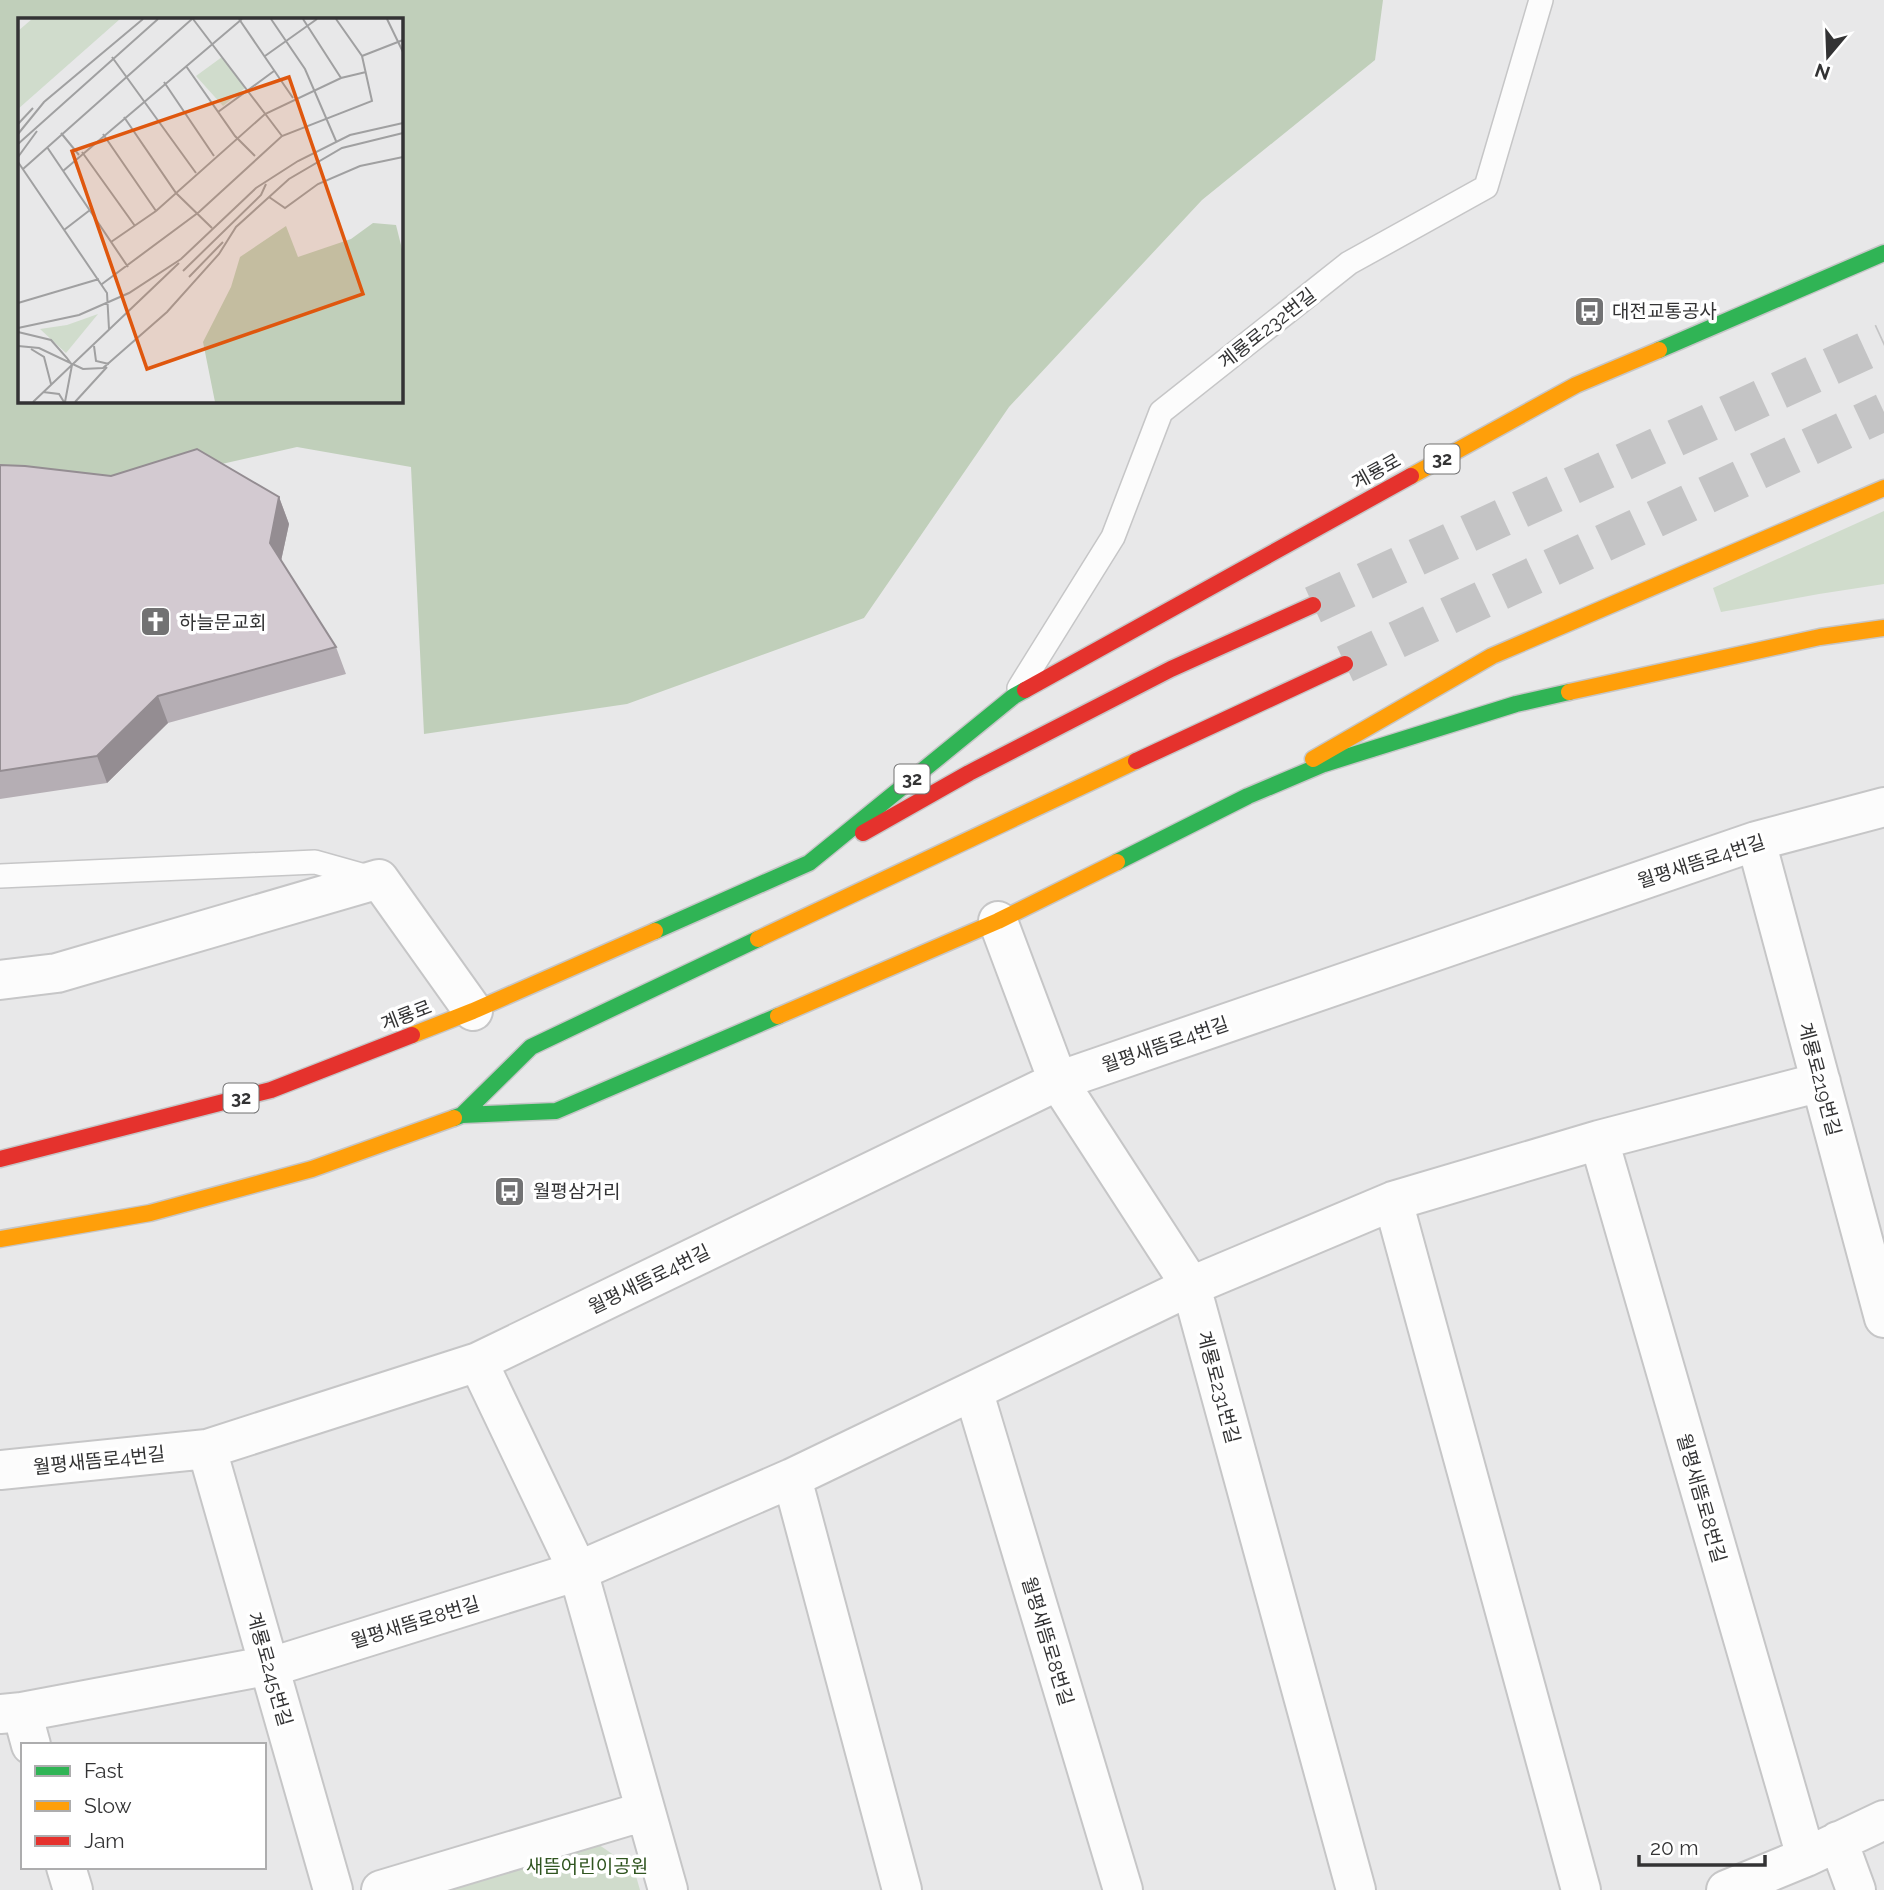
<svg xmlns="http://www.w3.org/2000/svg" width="1884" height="1890" font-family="Raleway,'Noto Sans KR',sans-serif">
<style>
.green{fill:#d0dccc}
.forest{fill:#c0cfba;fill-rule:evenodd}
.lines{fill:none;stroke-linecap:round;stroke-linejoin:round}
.secondary-tunnel{stroke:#c4c4c5;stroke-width:38;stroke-dasharray:38 19;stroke-linecap:butt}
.lane-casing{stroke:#c6c6c7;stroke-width:26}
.street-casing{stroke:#c6c6c7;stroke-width:42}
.fast-casing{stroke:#c6c6c7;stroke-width:19}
.slow-casing{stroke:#c6c6c7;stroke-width:19}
.jam-casing{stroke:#c6c6c7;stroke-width:19}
.lane{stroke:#fcfcfc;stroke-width:23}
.street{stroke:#fcfcfc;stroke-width:38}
.fast{stroke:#30b455;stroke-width:16}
.slow{stroke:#ff9f0a;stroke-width:16}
.jam{stroke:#e5322d;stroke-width:16}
.wall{fill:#b5aeb4}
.shaded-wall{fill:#948d92}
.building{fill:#d3cad1;stroke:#948d92;stroke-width:2}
.labels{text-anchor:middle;stroke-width:7;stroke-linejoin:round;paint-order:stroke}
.shield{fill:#fff;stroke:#707071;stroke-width:2}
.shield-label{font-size:18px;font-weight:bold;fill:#333334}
.poi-label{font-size:19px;fill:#333334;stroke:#fff;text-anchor:start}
.street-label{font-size:19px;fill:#333334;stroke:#fff}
.park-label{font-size:19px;fill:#305520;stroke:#fff}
.inset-road{fill:none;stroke:#a0a0a1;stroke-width:2}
.view{fill:#df570e;fill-opacity:0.15;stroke:#df570e;stroke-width:3.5}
.inset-edge{fill:none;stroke:#333334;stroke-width:3.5}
</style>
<rect width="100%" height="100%" fill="#e8e8e9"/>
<path class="green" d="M1884,511V584L1819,594L1721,612L1713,588Z
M592,1840L634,1869L640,1890H432Z"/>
<path class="forest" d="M0,0H1383L1375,60L1202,200L1009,407L864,618L627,704L424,734L411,467L297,447L120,487L0,469ZM19,19H401V401H19Z"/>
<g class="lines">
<path class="secondary-tunnel" d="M1313,605L1884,342
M1345,664L1884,412"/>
<defs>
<path id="lane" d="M1019,688L1113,537L1161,412L1349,263L1486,187L1541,0
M0,876L315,862L372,878"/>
<path id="street" d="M1756,841L1884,1318
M998,921L1058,1081L1191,1286L1356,1890
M0,980L57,973L379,879L473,1011
M1599,1140L1806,1857
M1393,1201L1581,1890
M478,1362L578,1571L668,1890
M974,1393L1123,1890
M207,1449L333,1890
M0,1470L207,1449L478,1362L1058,1081L1756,841L1884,807
M792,1478L902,1890
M22,1712L31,1745
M0,1714L22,1712L287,1662L578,1571L792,1478L1191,1286L1393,1201L1599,1140L1821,1082
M1838,1841L1856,1890
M66,1867L73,1890
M381,1890L645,1811
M1726,1890L1806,1857L1884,1820"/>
<path id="fast" d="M1659,350L1884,253
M1117,862L1248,796L1324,764L1516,704L1569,692
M655,931L809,863L1014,696L1025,690
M462,1115L531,1047L758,939
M454,1118L462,1115L556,1111L778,1016"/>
<path id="slow" d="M1411,476L1576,385L1659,350
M1569,692L1820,637L1884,628
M1313,759L1492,656L1884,488
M758,939L1136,761
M778,1016L998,921L1117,862
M412,1035L473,1011L655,931
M0,1239L150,1213L312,1169L454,1118"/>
<path id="jam" d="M1025,690L1411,476
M1136,761L1345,664
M863,833L969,773L1171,669L1313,605
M0,1159L271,1090L412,1035"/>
</defs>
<use href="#lane" class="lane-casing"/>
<use href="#street" class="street-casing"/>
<use href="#fast" class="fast-casing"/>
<use href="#slow" class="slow-casing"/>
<use href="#jam" class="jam-casing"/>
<use href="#lane" class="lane"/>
<use href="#street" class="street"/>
<use href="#fast" class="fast"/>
<use href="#slow" class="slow"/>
<use href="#jam" class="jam"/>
</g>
<path class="wall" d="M0,465L279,497L289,524L281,561L336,647L346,674L168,723L107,783L0,799Z"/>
<path class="shaded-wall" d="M279,497L289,524L279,570L270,543Z
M158,696L168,723L107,783L97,756Z"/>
<path class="building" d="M197,449L279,497L270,543L336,647L158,696L97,756L0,771V465L25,466L111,476Z"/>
<defs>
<symbol id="bus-square" viewBox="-11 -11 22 22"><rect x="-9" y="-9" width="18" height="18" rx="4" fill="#727273" stroke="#fff"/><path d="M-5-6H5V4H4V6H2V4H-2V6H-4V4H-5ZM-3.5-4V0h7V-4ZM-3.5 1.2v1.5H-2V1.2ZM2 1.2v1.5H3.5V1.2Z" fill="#fff"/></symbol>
<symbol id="church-square" viewBox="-11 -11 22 22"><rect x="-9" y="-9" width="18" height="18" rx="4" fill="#727273" stroke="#fff"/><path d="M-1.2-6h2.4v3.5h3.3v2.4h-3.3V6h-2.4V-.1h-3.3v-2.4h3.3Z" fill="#fff"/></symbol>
</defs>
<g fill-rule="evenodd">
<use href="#bus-square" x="1572" y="294" width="35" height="35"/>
<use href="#church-square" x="138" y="604" width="35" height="35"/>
<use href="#bus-square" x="492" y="1174" width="35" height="35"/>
</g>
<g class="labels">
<g class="shield">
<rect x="1424.5" y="444.5" width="35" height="29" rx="5"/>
<rect x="894.5" y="764.5" width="35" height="29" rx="5"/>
<rect x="223.5" y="1083.5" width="35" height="29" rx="5"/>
</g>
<g class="shield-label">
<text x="1442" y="465">32</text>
<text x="912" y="785">32</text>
<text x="241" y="1104">32</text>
</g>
<g class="poi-label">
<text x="1612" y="318">대전교통공사</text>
<text x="179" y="629">하늘문교회</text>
<text x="533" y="1198">월평삼거리</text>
</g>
<g class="street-label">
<text transform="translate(1267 328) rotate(-38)" y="7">계룡로232번길</text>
<text transform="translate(1376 471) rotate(-29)" y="7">계룡로</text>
<text transform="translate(1701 861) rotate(-18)" y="7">월평새뜸로4번길</text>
<text transform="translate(406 1015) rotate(-21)" y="7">계룡로</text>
<text transform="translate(1165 1044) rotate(-19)" y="7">월평새뜸로4번길</text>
<text transform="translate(1820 1079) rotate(75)" y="7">계룡로219번길</text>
<text transform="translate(649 1279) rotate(-26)" y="7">월평새뜸로4번길</text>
<text transform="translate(1219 1387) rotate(75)" y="7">계룡로231번길</text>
<text transform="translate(99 1460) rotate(-6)" y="7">월평새뜸로4번길</text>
<text transform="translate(1702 1498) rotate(74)" y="7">월평새뜸로8번길</text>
<text transform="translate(415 1622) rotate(-17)" y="7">월평새뜸로8번길</text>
<text transform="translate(1048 1641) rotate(73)" y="7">월평새뜸로8번길</text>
<text transform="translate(270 1669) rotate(74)" y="7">계룡로245번길</text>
</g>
<g class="park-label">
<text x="587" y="1873">새뜸어린이공원</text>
</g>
</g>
<g transform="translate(18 18)">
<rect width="385" height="385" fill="#e8e8e9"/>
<path d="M14,1H102L0,91V13ZM204,39L227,70L205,88L178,58ZM80,296L48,335L22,311L49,307Z" fill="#d0dccc"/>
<path d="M355,205L378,207L385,235V384H197L185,324L213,269L222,239L268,208L280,239L333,221Z" fill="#c0cfba"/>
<path class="inset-road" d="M175,1L264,118M221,1L275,80M253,1L287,51L318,123M285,1L323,60M369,1L385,34M247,38L299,1M344,38L385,22M94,39L178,155M168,48L217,118L237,138M146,64L196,138M200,94L256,53M106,99L158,175L194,210M0,106L15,90M43,115L61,137M0,116L26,84L125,1M85,116L138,193M0,126L140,1M29,129L110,249M64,134L117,208M0,139L19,113M0,144L89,275L91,311M5,151L174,1M45,153L224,1M251,179L267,190L300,166L342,148L385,139M46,212L72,192M93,224L138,193L247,96L323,60L348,54M165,253L243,177L248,166M171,259L205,224M84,266L181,194L264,118L354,83L344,38L318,1M0,285L81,261M0,310L61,297L111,275L163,241L238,170L280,143L332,117L385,105M0,314L33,322L49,340L54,347L47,384M0,328L21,330L65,351L85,350L149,294L201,236L218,209L271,161L324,130L385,115M76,328L78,343L91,346M13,331L26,339L33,366M25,374L41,376L46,384M15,384L161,245M57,384L89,349"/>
<path class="view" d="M271,59L345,276L129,351L54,133Z"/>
<rect width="385" height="385" class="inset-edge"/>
</g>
<rect x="21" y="1743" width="245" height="126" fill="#ffffff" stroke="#adadae" stroke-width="2"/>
<rect x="35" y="1766" width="35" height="10" fill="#30b455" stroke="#adadae" stroke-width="2"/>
<text x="84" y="1778" font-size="21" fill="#333334">Fast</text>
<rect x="35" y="1801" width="35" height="10" fill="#ff9f0a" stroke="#adadae" stroke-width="2"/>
<text x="84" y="1813" font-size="21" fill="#333334">Slow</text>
<rect x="35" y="1836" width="35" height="10" fill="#e5322d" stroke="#adadae" stroke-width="2"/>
<text x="84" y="1848" font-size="21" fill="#333334">Jam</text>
<g transform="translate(1828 56) rotate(199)" stroke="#ffffff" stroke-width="5" paint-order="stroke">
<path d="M0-5L12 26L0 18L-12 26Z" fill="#333334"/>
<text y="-10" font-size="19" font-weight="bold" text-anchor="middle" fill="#333334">N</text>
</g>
<path d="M1639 1855v10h126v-10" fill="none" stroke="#333334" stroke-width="3.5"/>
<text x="1650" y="1855" font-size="21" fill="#333334" stroke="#ffffff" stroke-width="5" paint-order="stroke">20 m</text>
</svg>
